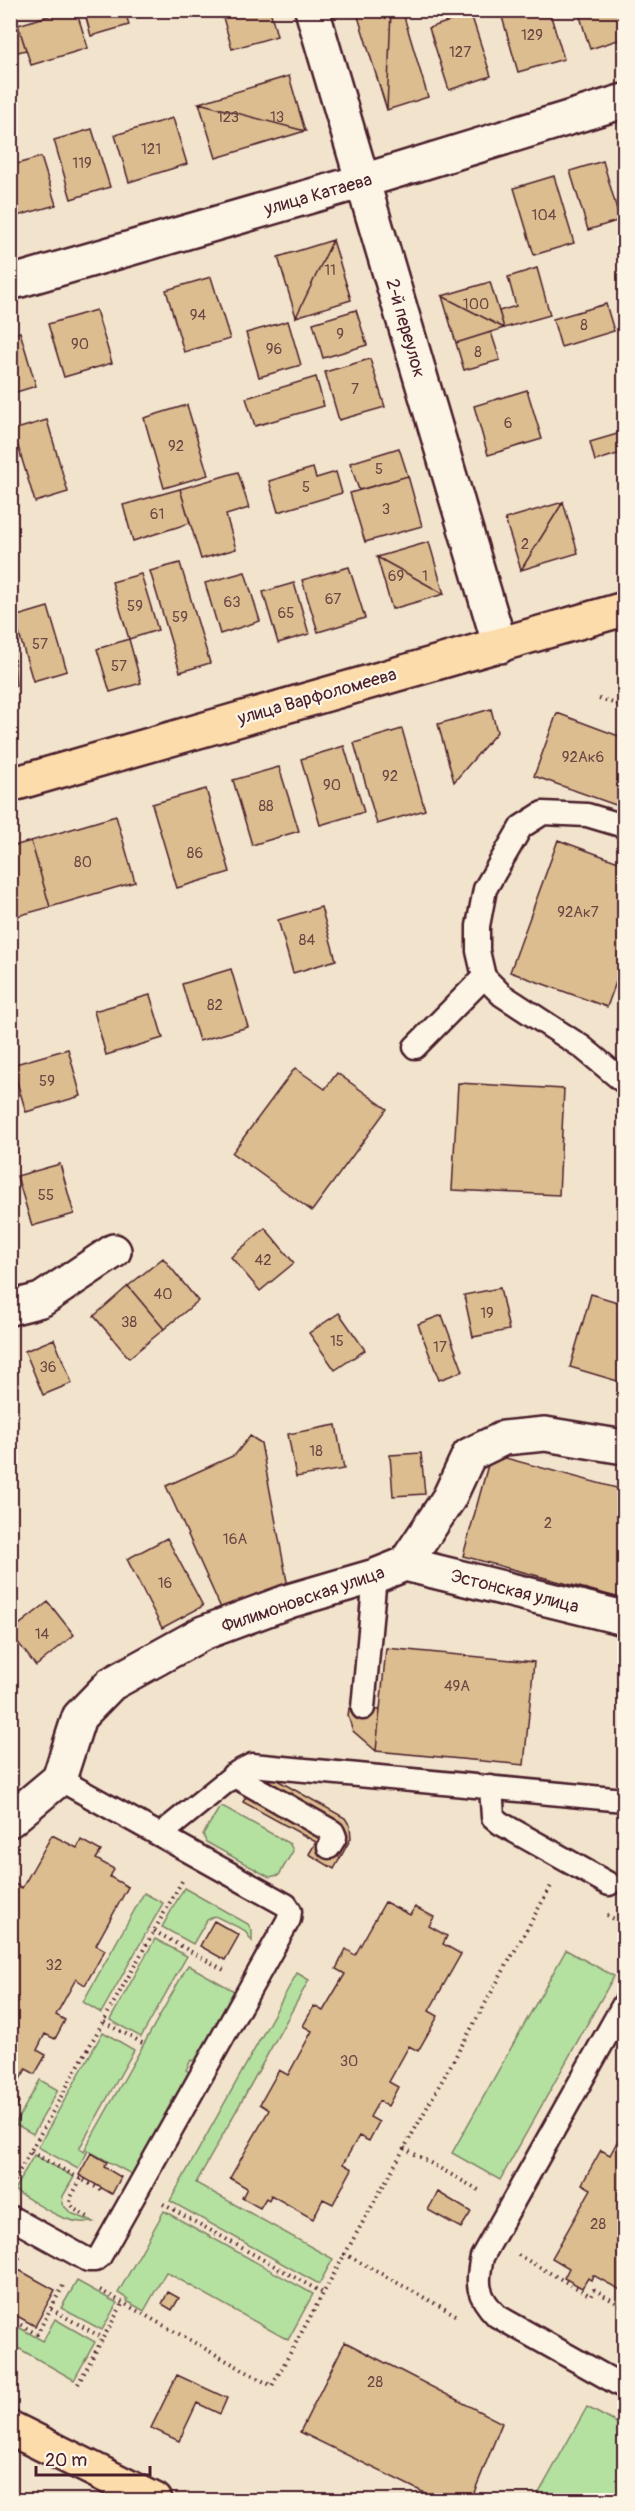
<svg xmlns="http://www.w3.org/2000/svg" width="635" height="2511" font-family="Pangolin,sans-serif">
<style>
.green{fill:#b4e1a0;stroke:#7f8066;stroke-width:1.5}
.building{fill:#dcbd90;stroke:#4a1f2b;stroke-width:1.5}
.lines{fill:none;stroke-linecap:round;stroke-linejoin:round}
.lane-casing{stroke:#4a1f2b;stroke-width:27}
.street-casing{stroke:#4a1f2b;stroke-width:38}
.primary-casing{stroke:#4a1f2b;stroke-width:38}
.path{stroke:#4a1f2b;stroke-width:4;stroke-dasharray:1.5 4.5;stroke-linecap:butt}
.lane{stroke:#fcf5e5;stroke-width:22}
.street{stroke:#fcf5e5;stroke-width:33}
.primary{stroke:#fddcac;stroke-width:33}
.labels{text-anchor:middle;stroke-width:4.5;stroke-linejoin:round;paint-order:stroke}
.number-label{font-size:15px;fill:#6e4644}
.street-label{font-size:18px;fill:#4a1f2b;stroke:#fcf5e5}
</style>
<rect width="100%" height="100%" fill="#f2e4cc"/>
<filter id="ink" filterUnits="userSpaceOnUse"><feTurbulence type="fractalNoise" baseFrequency=".0167" numOctaves="2"/><feDisplacementMap in="SourceGraphic" scale="12" xChannelSelector="R" yChannelSelector="G"/><feConvolveMatrix kernelMatrix="1 2 1 2 8 2 1 2 1" color-interpolation-filters="sRGB"/></filter>
<g filter="url(#ink)">
<path class="green" d="M220,1807H224L290,1844L293,1851L279,1875L269,1877L206,1842L203,1834Z
M184,1888L248,1924L252,1931V1941L244,1930L215,1916L207,1920L193,1944L162,1927Z
M144,1893L163,1903L101,2013L83,2002Z
M155,1939L187,1956L141,2037L110,2020Z
M566,1950L614,1976L500,2180L452,2153Z
M188,1965L236,1992L196,2062L191,2060L186,2070L190,2073L133,2175L85,2149Z
M297,1973L309,1980L196,2183L333,2259L319,2284L170,2201Z
M103,2032L134,2050L79,2149L87,2153L78,2169L38,2147Z
M40,2080L58,2090L33,2134L15,2124Z
M34,2155L74,2177L63,2196L62,2204L71,2213L93,2222C65,2226 38,2204 14,2190Z
M164,2211L313,2294L288,2340L166,2272L144,2311L127,2301L128,2299L118,2293Z
M77,2281L117,2303L102,2330L61,2308Z
M55,2319L95,2342L74,2380L11,2344V2323L43,2341Z
M587,2407L624,2427V2500H535Z"/>
<path class="building" d="M68,10H76L88,48L31,65L18,25Z
M84,10H125L129,25L91,36Z
M233,10H270L277,36L232,49L222,14Z
M356,10H391L387,110Z
M391,10H402L428,97L387,110Z
M500,10H549L564,59L518,72Z
M578,10H619L624,30V38L590,49Z
M471,14L491,76L449,90L429,28Z
M18,25L26,50L10,54V28Z
M289,76L305,131L199,103Z
M199,103L305,131L216,158Z
M173,118L187,164L129,182L115,135Z
M92,129L110,187L71,199L54,140Z
M41,157L56,205L10,218V166Z
M603,161L620,220L588,230L570,171Z
M554,176L574,243L534,255L514,188Z
M333,240L351,300L296,317Z
M333,240L296,317L278,257Z
M537,268L550,315L504,328L499,311L516,306L508,277Z
M211,277L230,339L184,352L166,290Z
M490,282L504,328L442,296Z
M442,296L504,328L456,343Z
M606,304L614,331L561,347L553,319Z
M96,310L112,363L64,377L48,324Z
M356,310L367,345L323,358L313,323Z
M288,321L301,365L259,377L246,333Z
M20,332L36,386L10,394V335Z
M491,332L500,360L464,370L456,343Z
M370,359L385,407L339,420L325,372Z
M316,377L324,406L255,426L246,398Z
M527,390L542,439L488,455L474,406Z
M187,405L208,475L164,488L144,418Z
M47,420L68,492L35,502L13,430Z
M624,432V452L595,461L590,442Z
M399,448L408,476L359,490L350,463Z
M313,468L316,478L336,472L342,493L278,512L269,481Z
M238,472L249,508L226,515L236,549L201,559L180,489Z
M408,476L422,526L365,542L350,493Z
M180,489L190,523L133,541L123,505Z
M563,502L521,570L505,519Z
M563,502L578,553L521,570Z
M429,542L444,594L377,557Z
M377,557L444,594L392,609Z
M180,563L210,663L180,672L150,571Z
M349,567L365,618L318,632L302,580Z
M245,572L260,621L220,634L205,583Z
M141,574L158,630L129,639L112,582Z
M294,583L309,634L278,643L263,592Z
M48,607L67,671L33,681L14,617Z
M129,639L141,683L110,692L97,649Z
M10,642H13L16,686H10Z
M491,709L497,732L454,782L438,724Z
M557,713L624,738V808L534,776Z
M402,729L425,810L377,824L354,743Z
M344,746L364,812L320,825L301,759Z
M279,767L299,831L252,845L233,780Z
M206,789L230,872L177,888L152,804Z
M116,816L135,882L50,907L31,841Z
M558,840L624,864V960L607,1007L510,972Z
M31,841L50,907L10,918V847Z
M321,907L336,960L293,973L278,920Z
M231,969L248,1027L199,1041L182,984Z
M150,995L163,1038L106,1055L94,1011Z
M68,1049L81,1096L26,1112L12,1065Z
M295,1068L325,1089L337,1073L387,1109L312,1211L232,1153Z
M458,1083L564,1089L559,1195L452,1190Z
M60,1164L74,1214L32,1226L17,1176Z
M265,1228L294,1263L260,1291L231,1257Z
M163,1258L198,1301L164,1329L128,1286Z
M128,1286L164,1329L129,1358L94,1316Z
M500,1288L509,1330L473,1337L464,1295Z
M591,1294L624,1304V1383L570,1367Z
M339,1313L365,1350L335,1370L309,1333Z
M442,1315L463,1371L439,1380L418,1324Z
M54,1339L72,1383L43,1395L25,1351Z
M336,1425L344,1469L296,1477L288,1434Z
M250,1436L261,1443L289,1592L225,1617L166,1486L235,1455Z
M421,1453L425,1494L393,1496L390,1455Z
M491,1454L624,1490V1599L463,1556Z
M167,1538L203,1606L162,1628L127,1559Z
M48,1602L74,1635L36,1666L10,1632Z
M386,1648L534,1662L524,1765L376,1751Z
M349,1708L380,1710L376,1751L353,1731L348,1716Z
M261,1771L345,1818L350,1826L351,1838L334,1869L309,1854L316,1842L243,1802Z
M52,1835L77,1848L81,1840L101,1851L96,1859L114,1869L110,1877L128,1887L96,1945L105,1950L85,1985L76,1979L56,2015L65,2020L55,2039L45,2034L37,2050L46,2055L35,2074L26,2069L10,2096V1887L13,1883L22,1888Z
M385,1902L410,1915L415,1907L434,1917L429,1926L447,1936L443,1944L461,1954L429,2011L438,2016L418,2051L409,2046L389,2082L398,2087L388,2106L379,2101L370,2117L379,2122L369,2141L359,2136L343,2164L352,2169L333,2204L323,2199L313,2219L271,2195L269,2200L266,2198L260,2208L242,2198L247,2188L230,2178L269,2110L260,2104L279,2070L288,2075L312,2031L303,2026L314,2006L323,2011L345,1974L336,1969L346,1949L355,1955Z
M214,1921L239,1935L225,1960L200,1946Z
M10,2098L19,2102L10,2118Z
M624,2129V2292L593,2275L591,2280L588,2278L582,2288L564,2278L569,2268L552,2258L591,2189L582,2184L601,2150L610,2155Z
M91,2153L107,2162L104,2167L121,2177L112,2194L79,2175Z
M438,2192L471,2212L461,2228L428,2210Z
M19,2270L55,2290L35,2326L10,2312V2286Z
M168,2292L179,2298L172,2310L162,2304Z
M345,2342L502,2423L471,2500H439L300,2432Z
M177,2375L227,2398L220,2414L197,2403L179,2441L151,2428Z"/>
<g class="lines">
<defs>
<path id="lane" d="M624,826L587,815L543,813L521,827L485,889L478,926V951L484,977L502,995L582,1047L624,1082
M415,1047L484,977
M363,1708L375,1576
M233,1775L333,1832L335,1837L329,1847
M491,1787L493,1817L500,1823L609,1884
M160,1835L238,1772L252,1765L624,1800
M624,2004L482,2257C476,2284 477,2296 497,2316L624,2387
M10,2217L88,2260H95L100,2256L289,1919L290,1911L286,1905L59,1779"/>
<path id="street" d="M312,10L500,646
M10,283L363,181L624,101
M10,1308L41,1300L114,1251
M405,1564L624,1618
M10,1820L59,1779L79,1717L111,1684L203,1633L289,1601L375,1576L405,1564L449,1498L469,1455L504,1438L545,1434L624,1447"/>
<path id="primary" d="M10,785L624,609
M10,2428L155,2500"/>
</defs>
<use href="#lane" class="lane-casing"/>
<use href="#street" class="street-casing"/>
<use href="#primary" class="primary-casing"/>
<path class="path" d="M599,699L624,706
M607,1915L624,1925
M154,1931L224,1970
M104,2022L144,2044
M404,2148L482,2192
M31,2152L101,2190
M81,2179L71,2197L70,2203L74,2209L88,2217
M11,2186L182,1881
M163,2204L323,2293
M518,2255L591,2296L594,2290L624,2307
M10,2274L20,2256
M100,2290L272,2386L345,2254
M51,2309L103,2338L123,2303
M456,2315L345,2254L551,1886
M10,2319L37,2334L65,2282
M78,2384L103,2338"/>
<use href="#lane" class="lane"/>
<use href="#street" class="street"/>
<use href="#primary" class="primary"/>
</g>
</g>
<g class="labels">
<g class="number-label">
<text x="532" y="40">129</text>
<text x="460" y="57">127</text>
<text x="228" y="122">123</text>
<text x="277" y="122">13</text>
<text x="151" y="154">121</text>
<text x="82" y="168">119</text>
<text x="544" y="220">104</text>
<text x="330" y="275">11</text>
<text x="476" y="309">100</text>
<text x="198" y="320">94</text>
<text x="584" y="330">8</text>
<text x="340" y="339">9</text>
<text x="80" y="349">90</text>
<text x="274" y="354">96</text>
<text x="478" y="357">8</text>
<text x="355" y="394">7</text>
<text x="508" y="428">6</text>
<text x="176" y="451">92</text>
<text x="379" y="474">5</text>
<text x="306" y="492">5</text>
<text x="386" y="514">3</text>
<text x="157" y="519">61</text>
<text x="525" y="549">2</text>
<text x="396" y="581">69</text>
<text x="425" y="581">1</text>
<text x="333" y="604">67</text>
<text x="232" y="607">63</text>
<text x="135" y="611">59</text>
<text x="286" y="618">65</text>
<text x="180" y="622">59</text>
<text x="40" y="649">57</text>
<text x="119" y="671">57</text>
<text x="583" y="762">92Ак6</text>
<text x="390" y="781">92</text>
<text x="332" y="790">90</text>
<text x="266" y="811">88</text>
<text x="195" y="858">86</text>
<text x="83" y="867">80</text>
<text x="578" y="917">92Ак7</text>
<text x="307" y="945">84</text>
<text x="215" y="1010">82</text>
<text x="47" y="1086">59</text>
<text x="46" y="1200">55</text>
<text x="263" y="1265">42</text>
<text x="163" y="1299">40</text>
<text x="487" y="1318">19</text>
<text x="129" y="1327">38</text>
<text x="337" y="1346">15</text>
<text x="440" y="1352">17</text>
<text x="48" y="1372">36</text>
<text x="316" y="1456">18</text>
<text x="548" y="1528">2</text>
<text x="235" y="1544">16А</text>
<text x="165" y="1588">16</text>
<text x="42" y="1639">14</text>
<text x="457" y="1691">49А</text>
<text x="54" y="1970">32</text>
<text x="349" y="2066">30</text>
<text x="598" y="2229">28</text>
<text x="375" y="2387">28</text>
</g>
<g class="street-label">
<text transform="translate(318 194) rotate(-16)" y="6">улица Катаева</text>
<text transform="translate(406 328) rotate(74)" y="6">2-й переулок</text>
<text transform="translate(317 696) rotate(-16)" y="6">улица Варфоломеева</text>
<text transform="translate(515 1591) rotate(14)" y="6">Эстонская улица</text>
<text transform="translate(303 1599) rotate(-19)" y="6">Филимоновская улица</text>
</g>
</g>
<rect width="635" height="2511" fill="none" stroke="#fcf5e5" stroke-width="36"/>
<rect x="18" y="18" width="599" height="2475" fill="none" stroke="#4a1f2b" stroke-width="2" filter="url(#ink)"/>
<path d="M36 2466v9h114v-9" fill="none" stroke="#4a1f2b" stroke-width="3"/>
<text x="45" y="2466" font-size="18" fill="#4a1f2b" stroke="#fcf5e5" stroke-width="4.5" paint-order="stroke">20 m</text>
</svg>
